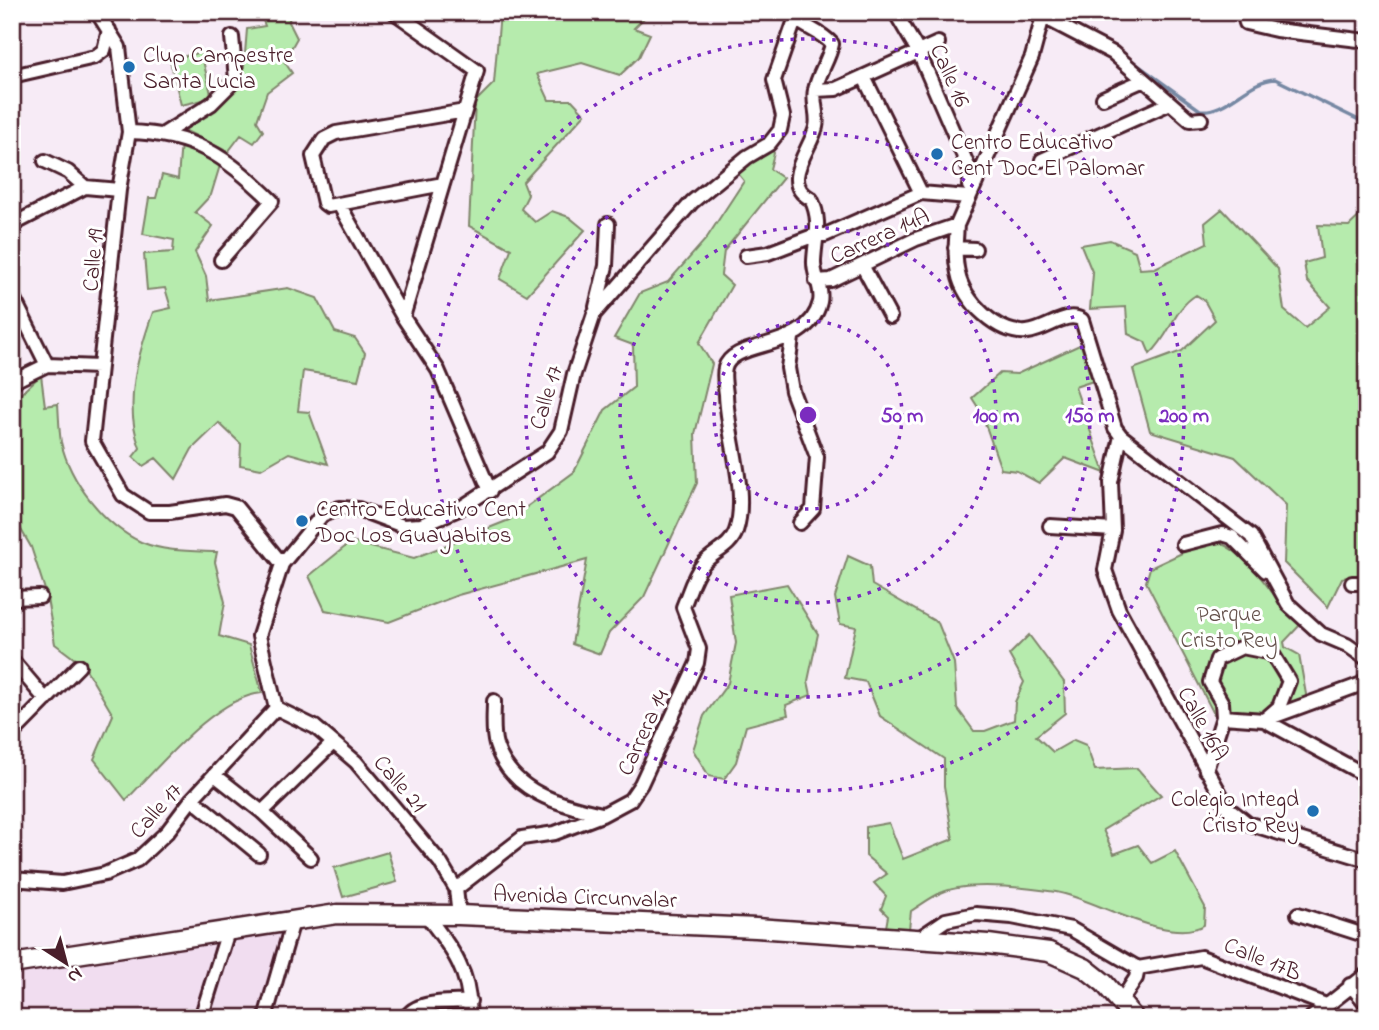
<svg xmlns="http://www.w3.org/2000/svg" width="1379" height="1030" font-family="'Indie Flower',sans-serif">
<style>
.built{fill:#f1ddf0}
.green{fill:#b6ebad;stroke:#80856c;stroke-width:2}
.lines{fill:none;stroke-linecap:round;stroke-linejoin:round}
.stream{stroke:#7688a3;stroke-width:3.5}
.minor-casing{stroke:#4a1f2b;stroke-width:18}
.primary-casing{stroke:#4a1f2b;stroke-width:23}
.minor{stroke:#fff;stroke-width:12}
.primary{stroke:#fff;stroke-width:18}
.ring{fill:none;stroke:#7b2cbf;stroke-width:3.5;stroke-dasharray:3.5 7}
.poi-dot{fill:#1f6fb2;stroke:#fff;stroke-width:2.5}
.labels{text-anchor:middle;stroke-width:6;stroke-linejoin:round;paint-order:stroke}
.poi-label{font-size:23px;fill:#4a1f2b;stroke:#fff;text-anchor:start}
.street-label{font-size:23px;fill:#4a1f2b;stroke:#fff}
.park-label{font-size:23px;fill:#65524c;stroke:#fff}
.centre{fill:#7b2cbf;stroke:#fff;stroke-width:3.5}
.ring-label{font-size:21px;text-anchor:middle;font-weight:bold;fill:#7b2cbf;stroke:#fff;stroke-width:6;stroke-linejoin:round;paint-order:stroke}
</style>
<rect width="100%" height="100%" fill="#f7ebf6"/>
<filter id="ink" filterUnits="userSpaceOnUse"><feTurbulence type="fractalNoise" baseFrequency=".0143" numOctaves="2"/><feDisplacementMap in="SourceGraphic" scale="14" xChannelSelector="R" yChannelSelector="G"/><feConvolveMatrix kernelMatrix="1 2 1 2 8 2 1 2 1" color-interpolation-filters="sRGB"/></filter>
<g filter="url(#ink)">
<path class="built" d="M287,929L261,1018H226L199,1013L197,1018H12V972Z"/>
<path class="green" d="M260,12H290L289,22L297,38L284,61L292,73L267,92L257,121L263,131L254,143L241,135L228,152L182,129L213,108L243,78L247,29L265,26Z
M500,12H650L634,28L650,34L639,57L620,75L582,63L537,74L549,100H572L585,114L523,182L528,195L521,209L535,222L552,211L569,217L585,230L527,295L500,279L511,249L469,226L475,102L494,83Z
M201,52L212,98L181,105L170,60Z
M181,142L221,162L211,195L195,212L213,226L195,252L206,276L209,300L288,288L317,298L335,332L355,338L365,353L358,380L303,371L298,411L309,412L328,464L289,453L261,469L240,465L241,444L219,423L192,449L176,479L156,458L143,466L133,457L140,448C123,404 138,355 153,312L171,308L165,288L147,290L144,254L173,252L174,240L143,234L149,198H156L162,175L178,179Z
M771,148L774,153L770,169L783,178L724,251L721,275L732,285L699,343L712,364L695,434L697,483L644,597L609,633L600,654L572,644L587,560L458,595L389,622L325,610L309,576L351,542L414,558L509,520L574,472L605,410L634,387L633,345L614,338L640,293L668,282L706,239L744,181L736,171Z
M1222,209L1278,269L1284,310L1305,328L1330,307L1307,281L1304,263L1322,258L1318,225L1349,226L1367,209V575L1342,578L1328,607L1284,563L1286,505L1235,457L1150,431L1133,369L1182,351L1215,320L1204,300L1196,295C1173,309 1171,335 1150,354L1145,342L1128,334L1126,307L1090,309L1093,274L1081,245L1110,240L1135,251L1140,269L1155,268L1207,243L1205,223Z
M1084,343L1096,380L1075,387L1105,473L1065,458L1039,483L1017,471L1001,469L981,412L972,398L1000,373L1017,374Z
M41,375L45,406L58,404C59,417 59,430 61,442C70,482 104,525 141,542C165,552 192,551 217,552L215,562L225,602L219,636L249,645L262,693C215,697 159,767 126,800L94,759L113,715L84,666L55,644L46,593L31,547L12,514V406L17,397Z
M1220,543C1254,557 1273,600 1300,625L1284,642L1285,647L1299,655L1307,700C1277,713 1247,715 1214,714L1146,582L1150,568L1199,545Z
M848,556L870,566L872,585L938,623L954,663L957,708L974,731H985L1014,720L1015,702L1024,682L1009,655L1029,635L1064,682L1065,713L1036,736L1053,752L1074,740L1086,745L1095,770L1137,768L1161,795L1103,830L1114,854L1138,845L1152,863L1175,851L1205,907L1204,925C1168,946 1094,898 1056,892C1028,888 969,881 943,892C932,896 921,905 911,911L909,929L886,927L888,916L881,909L886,896L874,883L887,874L866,856V827L889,823L903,859L953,839L944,786V759L880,716L866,682L845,678L856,627L840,624L835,597Z
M787,584L818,634L808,681L811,695L786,705L788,715L746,726L736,762L724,779L709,776L693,750L704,716L728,683L736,643L729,595Z
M388,852L397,882L343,897L334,868Z"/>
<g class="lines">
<path class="stream" d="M1128,58L1200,110C1226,114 1248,80 1275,79L1367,124"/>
<defs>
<path id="minor" d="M97,12L119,47L129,132L119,190L92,441L123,495L149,512H170L225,504L236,507L282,564
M394,12L477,71L403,317
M895,12L919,53L971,173L969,186
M1034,12L1113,53L1190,120L1201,119
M1243,12L1246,23L1276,30L1367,41
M1043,16L1032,57L957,225C956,241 954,257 958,273C963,301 998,335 1027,332C1048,330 1066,310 1082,320L1115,428L1121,436L1251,536L1288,604L1321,634L1347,645L1367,659
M12,76L95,57L104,50L109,30
M864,77L921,193
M815,90L836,89L938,43
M1103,98L1144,80
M129,132C195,134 226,156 272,201L221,260
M165,133L211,104L236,79L232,37
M1042,160L1168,104
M45,161L68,172L85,187
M443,184L328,206L324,203L313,156L324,139L336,133L465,111
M340,206L403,317L438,370L490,491
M12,225L85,187L119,190
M955,248L975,249
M746,256L768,253L818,234L825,235L921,193L968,197
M862,265L890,317
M816,281L831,280L916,239L957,225
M12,295L47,365
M596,307L606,266L608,224
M792,338L788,368L792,391L817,457L813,509L800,523
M12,371L16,380L47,365L99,367
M1121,436L1111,482L1113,530L1105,570L1119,610L1228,808L1247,823L1367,860
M1050,526L1113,530
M1183,544L1222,534L1232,537L1266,571
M1352,583H1367
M12,598L40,597
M12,660L46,700
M494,701C494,715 492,732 496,745C511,792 560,805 602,814
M276,708L315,727L356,762L440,862L456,889L459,915
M1223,717L1264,720L1362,684L1367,678
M1264,720L1367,776
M12,734L79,666
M1206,770L1223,717L1222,703L1210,682L1217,659L1242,647L1272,653L1289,681L1279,707L1264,720
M216,776L262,812L311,858
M192,799L259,854
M262,812L333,743
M12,879L62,883L105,874L137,860L167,832L192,799L276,708L259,636L282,564L322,515L340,508L358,509L403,526L421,525L459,509L547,452L561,431L574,374L594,314L692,202L747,157L769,144L780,130L783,116L774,80L795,20
M456,889L522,838L555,833L602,815L630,800L641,784L697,663L699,649L683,607C689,593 693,576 703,564C713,552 731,547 736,531C749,492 727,436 726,394C725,386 723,375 725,368C733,338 808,353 820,302C823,288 813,275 814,261C815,238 822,221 811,199C779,183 811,149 816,127C819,115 812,102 815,90C818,74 829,60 832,44C819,29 800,27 789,12
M1298,914L1367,936
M426,915C451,947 473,975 469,1018
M915,941L946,920L976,914L1012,917L1071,929L1138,968
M1138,968L1201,957L1326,1005
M1350,985L1367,1004
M1121,1001L1136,978L1138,968
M201,1018L228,931
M265,1018L293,921
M406,1018C416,999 452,1003 470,1001
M1311,1018L1367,974"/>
<path id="primary" d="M12,964L337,914L459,915L756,928L988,944L1049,952L1085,968L1104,983L1134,1018"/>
</defs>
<use href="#minor" class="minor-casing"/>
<use href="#primary" class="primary-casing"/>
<use href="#minor" class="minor"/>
<use href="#primary" class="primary"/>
</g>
</g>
<g class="ring">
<circle cx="808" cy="415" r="94"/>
<circle cx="808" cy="415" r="188"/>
<circle cx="808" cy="415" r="282"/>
<circle cx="808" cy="415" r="376"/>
</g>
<g class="poi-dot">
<circle cx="129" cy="67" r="7"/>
<circle cx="937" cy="154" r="7"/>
<circle cx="302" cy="521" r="7"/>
<circle cx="1313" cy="811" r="7"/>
</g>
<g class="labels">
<g class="poi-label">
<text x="143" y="62">Clup Campestre<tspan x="143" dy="26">Santa Lucia</tspan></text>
<text x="951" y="149">Centro Educativo<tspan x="951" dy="26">Cent Doc El Palomar</tspan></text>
<text x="316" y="516">Centro Educativo Cent<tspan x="316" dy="26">Doc Los Guayabitos</tspan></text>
<text x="1299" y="806" text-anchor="end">Colegio Integd<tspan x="1299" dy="26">Cristo Rey</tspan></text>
</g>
<g class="street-label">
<text transform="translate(951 75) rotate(66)" y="8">Calle 16</text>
<text transform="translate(879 235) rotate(-24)" y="8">Carrera 14A</text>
<text transform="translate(92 260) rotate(-85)" y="8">Calle 19</text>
<text transform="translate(545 397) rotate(-73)" y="8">Calle 17</text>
<text transform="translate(1204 723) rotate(61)" y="8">Calle 16A</text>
<text transform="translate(642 732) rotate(-65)" y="8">Carrera 14</text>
<text transform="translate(401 783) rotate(49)" y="8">Calle 21</text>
<text transform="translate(155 810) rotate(-48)" y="8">Calle 17</text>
<text transform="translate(585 896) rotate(2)" y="8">Avenida Circunvalar</text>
<text transform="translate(1263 958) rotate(22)" y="8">Calle 17B</text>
</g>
<g class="park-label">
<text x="1229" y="621">Parque<tspan x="1229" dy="26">Cristo Rey</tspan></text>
</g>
</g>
<circle cx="808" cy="415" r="10" class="centre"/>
<g class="ring-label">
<text x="902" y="422">50 m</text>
<text x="996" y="422">100 m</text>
<text x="1090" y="422">150 m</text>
<text x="1184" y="422">200 m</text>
</g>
<rect width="1379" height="1030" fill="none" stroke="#fff" stroke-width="42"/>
<rect x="21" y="21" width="1337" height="988" fill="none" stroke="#4a1f2b" stroke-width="2.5" filter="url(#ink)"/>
<g transform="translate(66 963) rotate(144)" stroke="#ffffff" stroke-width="5" paint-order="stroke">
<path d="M0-5L12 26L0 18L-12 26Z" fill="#4a1f2b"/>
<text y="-10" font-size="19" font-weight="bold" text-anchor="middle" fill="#4a1f2b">N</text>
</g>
</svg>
